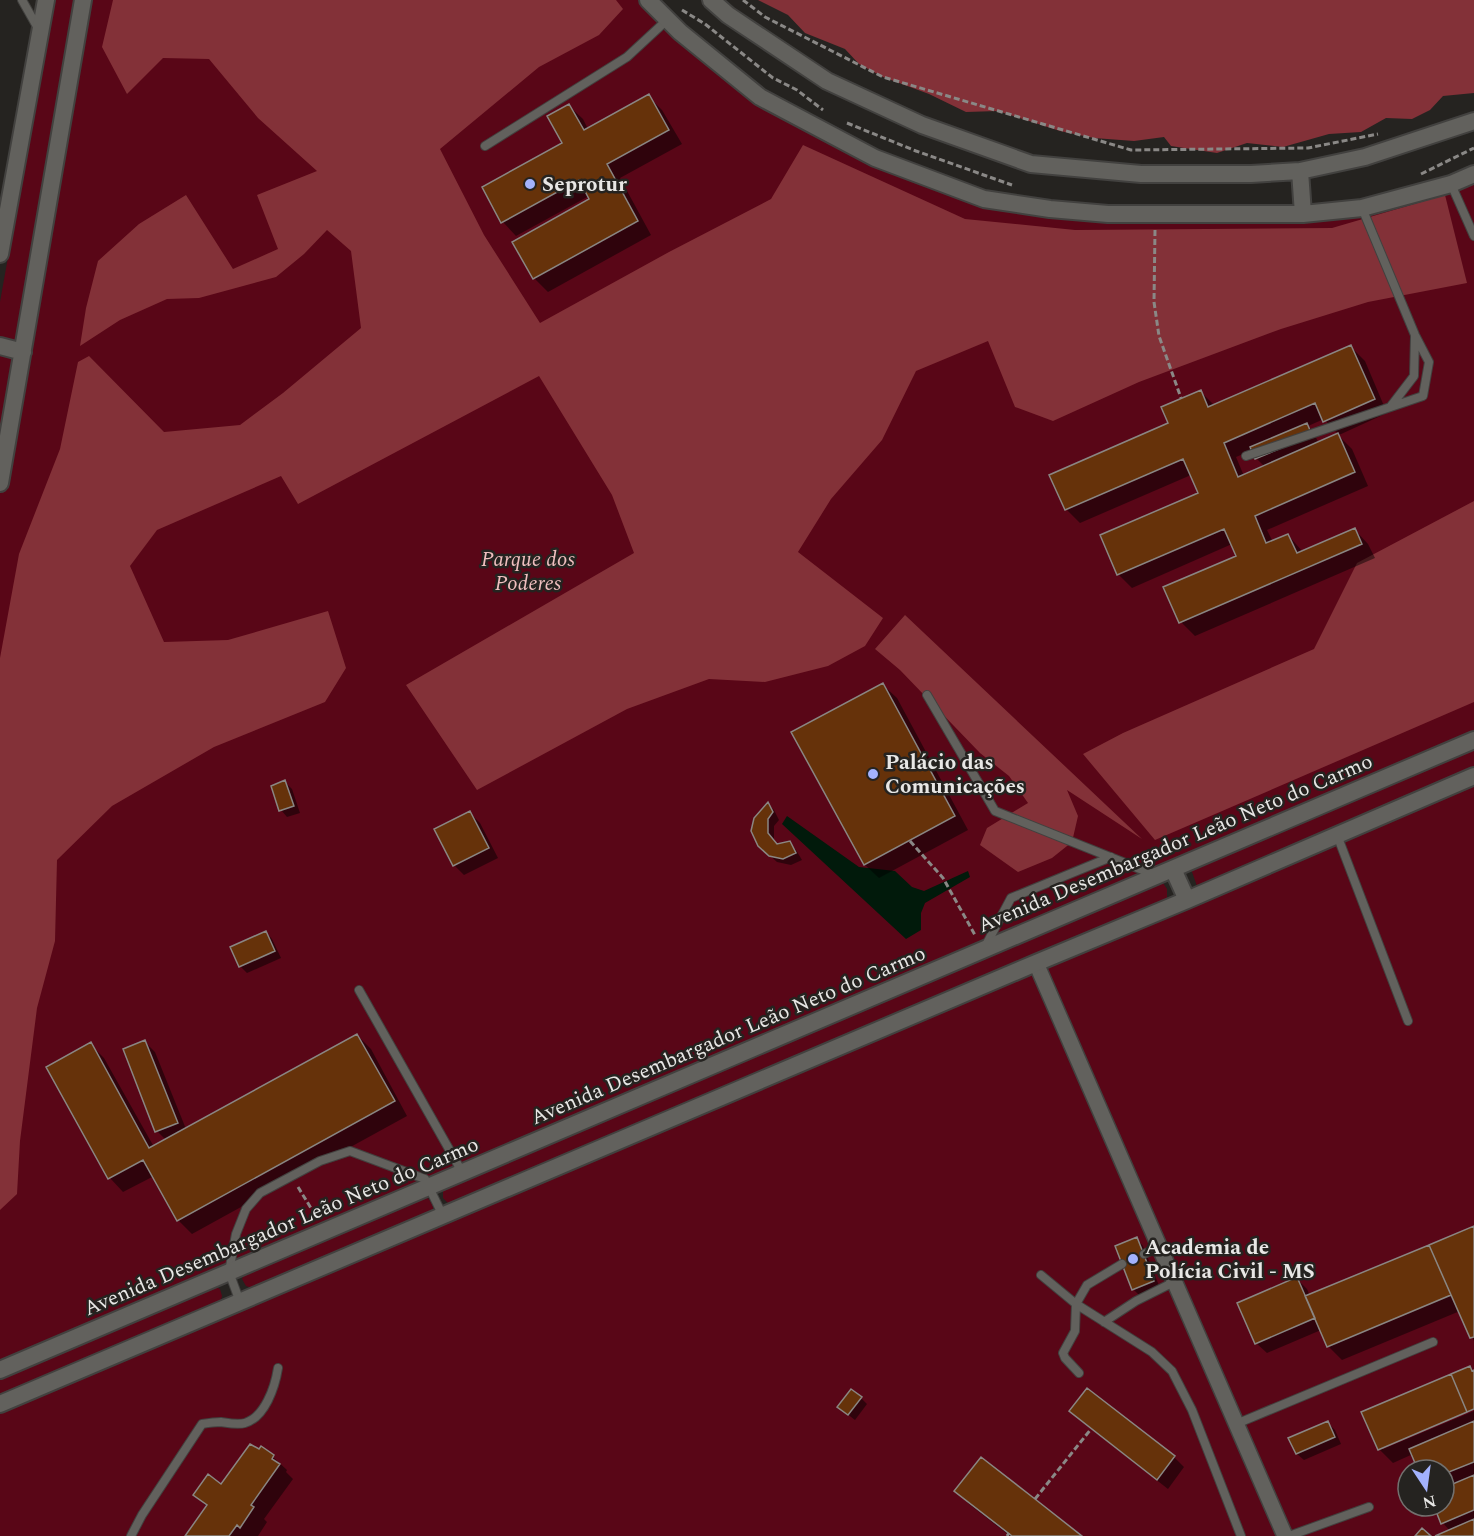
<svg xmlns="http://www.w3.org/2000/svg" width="1474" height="1536" font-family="Spectral,serif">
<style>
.green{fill:#590617;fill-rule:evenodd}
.forest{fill:#833138}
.water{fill:#011a0b}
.shadow{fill:#0007;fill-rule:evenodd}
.building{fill:#66320a;stroke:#8a8683;stroke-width:1.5}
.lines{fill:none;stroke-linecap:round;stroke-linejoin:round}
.service-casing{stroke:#42413f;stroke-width:10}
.minor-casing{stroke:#42413f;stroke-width:18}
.secondary-casing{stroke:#42413f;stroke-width:20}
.path{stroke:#8a8886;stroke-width:3;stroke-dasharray:6 3;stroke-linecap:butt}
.service{stroke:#62615d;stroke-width:8}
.minor{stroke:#62615d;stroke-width:15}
.secondary{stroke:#62615d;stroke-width:16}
.poi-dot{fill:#a3b2fd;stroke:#252320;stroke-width:2}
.labels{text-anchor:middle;stroke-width:5;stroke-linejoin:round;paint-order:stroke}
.poi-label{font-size:21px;font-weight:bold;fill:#e8e7e5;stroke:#252320;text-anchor:start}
.park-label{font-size:21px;font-style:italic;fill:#f0bfbf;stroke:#252320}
.street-label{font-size:21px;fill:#e8e7e5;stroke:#252320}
</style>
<rect width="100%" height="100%" fill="#252320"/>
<path class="green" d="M54,0H76L0,436V302Z
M83,0H648L760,97L984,199L1050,209L1303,214L1474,174V740L0,1370V483Z
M1474,749V772L1198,889L1191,869Z
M1474,776V1536H0V1404ZM1408,1470H1444V1506H1408Z
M1161,880L1167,889V898L450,1205L443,1198V1188Z
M422,1194C430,1198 435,1206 433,1215L252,1288L246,1286L242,1279L246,1270Z
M213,1286L220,1289L222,1296L220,1303L0,1397V1378Z"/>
<path class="forest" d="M113,0H616L623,9L599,35L539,67L440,149L484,235L540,323L669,252L771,199L803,145L965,219L1075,230L1332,228L1445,195L1467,283L1368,302L1281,329L1139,382L1053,421L1015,407L988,341L916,371L882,440L831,499L798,552L883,618L865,646L828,666L765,682L709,679L627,709L477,790L406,685L634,553L612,495L539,376L298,504L281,476L157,530L130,566L164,642L228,640L328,611L346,668L325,702L214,747L112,806L57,860L55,941L37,1008L20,1141L17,1194L0,1210V658L19,554L60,449L78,362L89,356L164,432L240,425L283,393L361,328L351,251L327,230L304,254L276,277L199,298L167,299L120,320L80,346L86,308L98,261L139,224L186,195L233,269L278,249L257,195L317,171L258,118L209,59L163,58L127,94L102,47Z
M758,0H1474V93L1443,96L1430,110L1412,119L1386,118L1361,132L1329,134L1283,147L1247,143L1217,153L1171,146L1164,137L1134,141L1094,138L1060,131L998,111L966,112L929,94L883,77L859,64L845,49L805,33L788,15Z
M1474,501V702L1155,840L1083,754L1123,733L1314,649L1357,563Z
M905,615L1142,839L1067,790L1078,816L1072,842L1052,858L1018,872L980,845L987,828L1028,803L1009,776L980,753L900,670L875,649Z"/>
<path class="water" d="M787,816L859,867L895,871L912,887L924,891L968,871L970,877L925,903L921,913V930L906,939L782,824Z"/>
<path class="shadow" d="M648,96L662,110L682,144L620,178L651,235L548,292L534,278L591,199L589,196L516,236L503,222L484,188L564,143L569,106L583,119L588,129Z
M1351,347L1365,361L1387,413L1339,435L1324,419L1308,426L1313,431L1319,444L1338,435L1352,449L1368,486L1267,530L1273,542L1288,535L1303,552L1355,530L1368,544L1375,558L1195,636L1181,622L1165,588L1238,556L1232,544L1132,588L1118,574L1200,494L1191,475L1080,523L1066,509L1170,424L1200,391L1215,406ZM1253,450L1256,458L1265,467L1244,476L1236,457Z
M883,685L897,698L968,830L879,878L865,865L793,733Z
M285,782L292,789L300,813L287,817L281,810Z
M768,804L774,810L779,820L774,826V841L777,846L790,843L796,850L802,860L791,865L777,862L766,852Z
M470,813L480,823L498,858L464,875L454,865Z
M266,932L272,939L281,958L247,973L240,966Z
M357,1035L371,1049L407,1116L192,1234L178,1220L154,1176L123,1192L110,1178L48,1067L90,1044L104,1058L154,1147L166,1140L157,1131L145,1042L155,1052L186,1129Z
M1474,1227V1341L1460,1311L1342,1360L1328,1346L1321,1330L1267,1353L1256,1343L1297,1279L1307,1289L1310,1296Z
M1137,1239L1143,1246L1160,1288L1140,1296L1133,1289Z
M1470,1368L1474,1372V1408L1383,1446V1449L1474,1411V1536H1438L1450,1531L1443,1523L1435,1506H1444V1470H1420L1413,1454L1393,1463L1379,1449Z
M1088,1390L1174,1457L1184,1467L1168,1489L1081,1421L1071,1411Z
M861,1398L867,1404L855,1420L846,1413Z
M1328,1423L1335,1430L1341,1444L1304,1460L1297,1454Z
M261,1448L273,1457L287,1470L286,1472L293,1479L264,1519L267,1522L258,1536H187L207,1507L195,1495L222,1486Z
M956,1491L1080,1536H1010L970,1505Z"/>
<path class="building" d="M649,94L669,130L607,164L638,221L533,279L512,242L589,199L579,180L501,223L482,187L562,143L547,116L569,104L584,130Z
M1351,345L1375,399L1323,422L1315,403L1224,443L1238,477L1338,433L1355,472L1255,516L1266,543L1288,534L1297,553L1355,528L1362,544L1179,623L1163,587L1236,556L1224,529L1117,575L1100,535L1198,493L1183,459L1065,510L1049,475L1168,423L1161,407L1201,390L1208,407Z
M1307,423L1312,435L1255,459L1250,447Z
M883,683L955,816L864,865L791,732Z
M285,780L294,806L279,811L271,786Z
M768,802L773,812L768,819V833L777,844L790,841L796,853L783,859L769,856L758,846L751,831L754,818Z
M470,811L489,848L453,866L434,829Z
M266,931L275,951L239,967L230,947Z
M357,1034L395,1101L177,1221L143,1160L108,1179L46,1067L91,1042L149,1148Z
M145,1040L178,1123L155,1132L123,1049Z
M1474,1226V1337L1470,1338L1429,1245Z
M1137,1237L1154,1281L1132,1290L1115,1246Z
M1429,1245L1451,1295L1327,1347L1305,1296Z
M1297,1277L1315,1318L1255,1344L1237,1303Z
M1470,1366L1472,1371L1474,1370V1409L1467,1412L1451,1374Z
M1451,1374L1467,1412L1378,1450L1361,1412Z
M1087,1388L1175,1456L1157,1480L1069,1411Z
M851,1389L862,1397L848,1415L837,1407Z
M1328,1421L1335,1437L1296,1454L1288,1438Z
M1474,1421V1462L1444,1474V1470H1418L1409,1449Z
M250,1444L259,1449L261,1446L274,1455L272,1459L280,1464L251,1505L254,1507L240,1528L237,1525L229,1536H185L207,1505L193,1495L208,1474L221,1484Z
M981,1457L1035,1499L1082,1536H1012L954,1491Z
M1444,1475L1448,1486L1474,1475V1510L1441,1524L1434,1506H1444Z
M1474,1519V1536H1435Z
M1422,1528L1431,1536H1415Z"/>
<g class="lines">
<defs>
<path id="service" d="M22,0L39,30
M485,146L627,57L667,20
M1451,184L1474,236
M1391,406L1414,376L1415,336
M1246,456L1423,396L1429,362L1415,335L1362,208
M927,695L995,811L1155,875
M1337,835L1408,1021
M986,945L1011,898L1111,857
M359,990L462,1172
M1144,1254L1159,1247
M1041,1275L1076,1304L1152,1352L1172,1371L1192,1410L1241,1536
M240,1302L229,1272L236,1234L246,1209L260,1193L320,1161L350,1151L425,1179L443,1216
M1104,1322L1136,1301L1174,1282
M1079,1373L1065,1358L1063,1353L1075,1331L1076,1304L1087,1285L1122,1264
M1236,1424L1433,1342
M131,1536L142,1515L202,1424C208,1423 215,1422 221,1422C228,1423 237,1425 245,1423C265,1417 275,1387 278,1368
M1289,1536L1369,1507"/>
<path id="minor" d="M1036,963L1285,1536"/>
<path id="secondary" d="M648,0L680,32L760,97L875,158L984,199L1050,209L1108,214H1303L1362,208L1451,184L1474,174
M711,0L728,15L827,81L922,125L1031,164L1141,174H1251L1300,171L1365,157L1474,121
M1300,171L1303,214
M0,254L46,0
M0,346L23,352
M0,483L83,0
M1173,869L1187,900
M0,1370L1474,740
M0,1404L1036,963L1187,900L1474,776"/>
</defs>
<use href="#service" class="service-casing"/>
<use href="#minor" class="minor-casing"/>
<use href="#secondary" class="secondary-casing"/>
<path class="path" d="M743,0L765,17L883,77L1131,150L1308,148L1378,134
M682,10L705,24L773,78L797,90L823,110
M847,123L916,151L1012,185
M1421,174L1474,148
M1155,230L1154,302L1159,336L1181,398
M910,841L943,878L975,935
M298,1187L314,1213
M1035,1499L1091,1429
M1007,1536L1009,1533"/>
<use href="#service" class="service"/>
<use href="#minor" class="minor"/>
<use href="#secondary" class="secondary"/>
</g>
<g class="poi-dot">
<circle cx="530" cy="184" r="6"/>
<circle cx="873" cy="774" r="6"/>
<circle cx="1133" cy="1259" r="6"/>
</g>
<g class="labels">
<g class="poi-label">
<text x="542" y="191">Seprotur</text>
<text x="885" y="769">Palácio das<tspan x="885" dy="24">Comunicações</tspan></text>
<text x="1145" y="1254">Academia de<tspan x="1145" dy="24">Polícia Civil - MS</tspan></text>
</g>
<g class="park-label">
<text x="528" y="566">Parque dos<tspan x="528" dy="24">Poderes</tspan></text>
</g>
<g class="street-label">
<text transform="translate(1175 843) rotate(-23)" y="7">Avenida Desembargador Leão Neto do Carmo</text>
<text transform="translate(728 1035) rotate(-23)" y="7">Avenida Desembargador Leão Neto do Carmo</text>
<text transform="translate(281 1226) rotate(-23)" y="7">Avenida Desembargador Leão Neto do Carmo</text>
</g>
</g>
<g transform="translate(1426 1488) rotate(167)"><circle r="28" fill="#252320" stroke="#73716f" stroke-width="1.5"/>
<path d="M0-4.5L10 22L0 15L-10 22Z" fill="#a3b2fd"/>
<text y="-9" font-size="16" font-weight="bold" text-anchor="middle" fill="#e8e7e5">N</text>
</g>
</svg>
